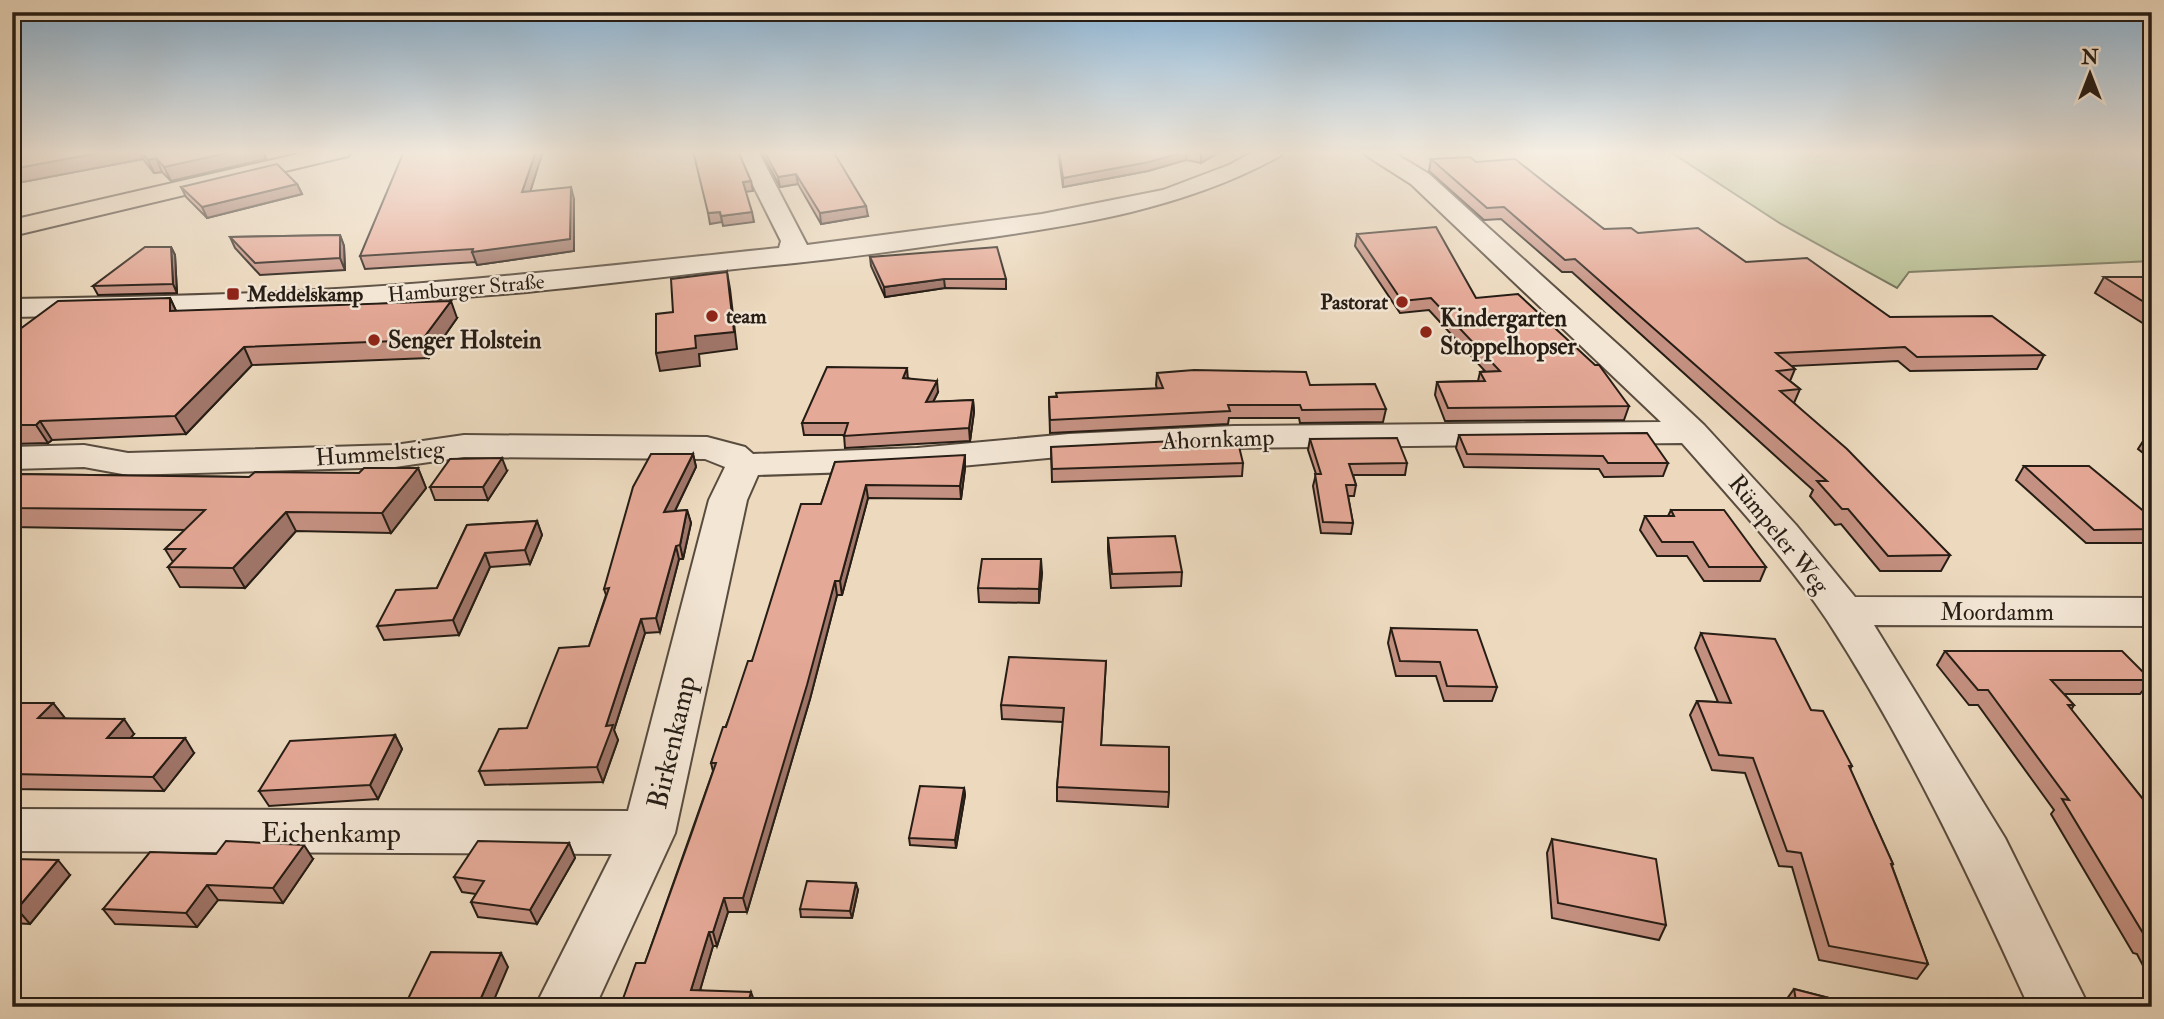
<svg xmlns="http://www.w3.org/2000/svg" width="2164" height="1019" font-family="'IM FELL Double Pica',serif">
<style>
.green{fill:#b7bf92;stroke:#6e6e54;stroke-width:2}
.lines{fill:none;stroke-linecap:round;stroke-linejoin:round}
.river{fill:#9fb7bd;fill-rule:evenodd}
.minor-casing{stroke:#584c3f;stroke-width:4}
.major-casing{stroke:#261d15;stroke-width:4}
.minor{fill:#f3e6d5;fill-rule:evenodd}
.major{fill:#ecd9be;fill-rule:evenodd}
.wall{fill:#c59182;stroke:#261d15;stroke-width:2}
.shaded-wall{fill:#a0766a;stroke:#261d15;stroke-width:2}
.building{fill:#e5a997;stroke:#261d15;stroke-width:2}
.poi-dot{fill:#8f2418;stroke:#f3e6d5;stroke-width:2.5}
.labels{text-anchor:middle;stroke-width:5;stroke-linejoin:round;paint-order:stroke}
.far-street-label{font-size:21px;fill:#261d15;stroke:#f3e6d5}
.far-poi-label{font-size:21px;font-weight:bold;fill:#261d15;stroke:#f3e6d5;text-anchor:start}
.poi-label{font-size:24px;font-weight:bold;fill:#261d15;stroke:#f3e6d5;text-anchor:start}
.street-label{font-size:24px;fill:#261d15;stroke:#f3e6d5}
.near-street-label{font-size:28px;fill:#261d15;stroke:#f3e6d5}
</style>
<rect width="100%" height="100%" fill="#ecd9be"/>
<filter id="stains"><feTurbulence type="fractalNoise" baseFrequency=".00286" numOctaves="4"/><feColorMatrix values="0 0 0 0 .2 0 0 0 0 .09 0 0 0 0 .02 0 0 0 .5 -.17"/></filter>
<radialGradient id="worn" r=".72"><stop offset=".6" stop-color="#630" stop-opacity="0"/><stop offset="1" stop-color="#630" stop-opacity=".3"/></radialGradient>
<path class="green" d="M1669,151H2152V261L1909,272L1897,288L1781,224Z"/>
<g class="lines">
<path class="river" d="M2075,151H2152V172L2081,159Z"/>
<defs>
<path id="minor" d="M736,151H758L807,245L1042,214L1163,190L1229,165L1255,151H1284L1280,156C1184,209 1079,225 971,240C909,249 847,258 785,264C695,272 605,285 515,293C348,307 181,314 12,317V299C131,297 249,295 368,287C505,278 642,262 779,248L781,241Z
M1363,151H1391L1429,174L1625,351L1704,425L1796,525L1855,597L2152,598V626L1874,625L2005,838L2089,1007H2029C1969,875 1906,742 1827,620C1785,557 1732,500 1682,443L1234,448L1069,456L917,470L758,475L747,500L675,833L595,1007H535L612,854L12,851V809L628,811L709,500L725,467L705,459L464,457L395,467L128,475L84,467L12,469V447L84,445L128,453L395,445L464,435L707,437L745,447L753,454L917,448L1069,434L1234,426L1661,422L1411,184L1367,156Z"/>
<path id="major" d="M311,151H352L348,156L12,236V220Z"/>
</defs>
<use href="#minor" class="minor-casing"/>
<use href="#major" class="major-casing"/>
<use href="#minor" class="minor"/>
<use href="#major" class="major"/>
</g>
<path class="wall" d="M12,151H263L266,159L171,181L162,172L154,173L143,159L12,184Z
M543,151L530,192L574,199V251L477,265L476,262L365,269L360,256Z
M761,151H833L868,216L821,224L798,184L780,187Z
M1058,151H1221L1201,163L1186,160L1148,171L1063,187Z
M1431,159L1476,162L1604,229L1638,233L1746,262L1890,317L2044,355L2037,369L1910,371L1898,361L1791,366L1795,369L1790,381L1800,389L1794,403L1950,555L1941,571H1880L1841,524L1835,525L1810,496L1813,490L1572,272H1562L1501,219L1484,220L1429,171Z
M297,184L302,194L207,218L186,197L181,187Z
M1357,234L1476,298L1629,406L1624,420L1445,421L1435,395L1437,382L1478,381L1480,372L1485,371L1429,310L1400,313L1355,246Z
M340,235L344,246L345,270L260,275L235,248L230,237Z
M171,247L175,255L177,293L98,295L93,286Z
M870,257L1006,279V289L945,288L885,297L871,266Z
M2104,277H2152V329L2095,293Z
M170,298L176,311L457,318L429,358L252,365L186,434L52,440L48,443L12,444V335Z
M1157,373L1310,385L1386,409L1383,422L1300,423L1299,418H1229L1228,424L1050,433L1049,397L1157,389L1156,385Z
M908,378L938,392L933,402L973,400L974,412L970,441L845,448L844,435H804L802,423Z
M2149,432H2152V460L2138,449Z
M1459,435L1668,463L1663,476L1604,477L1599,469L1464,467L1456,448Z
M1310,439L1407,463L1405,475H1353L1356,485L1354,496H1348L1353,523L1351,534L1321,533L1313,486L1316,474L1308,450Z
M1051,447L1243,463L1242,476L1052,482Z
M693,454L696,467L675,511L687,510L691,523L683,559H679L660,632L645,633L614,730L618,740L603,782L485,785L479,771L527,728L589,646L606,595L604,589Z
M835,462L965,468L961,499L868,498L842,595H837L810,699L747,912H728L717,946H713L700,990L756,1006L755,1007H620L645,963L713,771L711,763L752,661L821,504Z
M2024,466L2152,518V543H2086L2016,480Z
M418,468L426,488L391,533L296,531L245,588L180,587L168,567L173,562L165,549L185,530L12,527V474L249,477L359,473Z
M507,471L488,500H435L430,487Z
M1671,510L1766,567L1760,581H1704L1687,556H1657L1640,530L1645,516H1668Z
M537,521L542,535L530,564L490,567L459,635L384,640L377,626L437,588L467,525Z
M1108,538L1182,572L1181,586L1111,588L1108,551Z
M1042,573L1039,603L979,602L978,588Z
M1391,628L1497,687L1492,701H1444L1436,676H1396L1388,643Z
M1701,633L1811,710L1852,766L1850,769L1893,864L1892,866L1928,964L1917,979L1819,960L1792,867L1779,866L1745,773L1712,770L1690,715L1697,701L1718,702L1695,648Z
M1945,651L2151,680L2140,694H2064L2074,705L2071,710L2150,808H2152V983L2137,954L2133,953L2051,814L2054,810L1978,705H1969L1937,665Z
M1106,661L1101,745L1169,792L1168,807L1057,801V787L1063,722L1002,719L1001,705Z
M12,703H53L64,717L63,718L134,734L130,738L194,753L164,791L12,789Z
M395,735L402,749L378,799L269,806L259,791Z
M964,788L965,795L956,848L910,845L909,838Z
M1552,839L1666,925L1659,940L1552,918L1547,853Z
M569,843L575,858L537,924L478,917L471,902L476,894L462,892L454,877Z
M216,854L313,859L283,903L218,900L197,927L115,924L103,909Z
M12,859L70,875L30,924L12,923Z
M858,890L852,918L801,917L800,909Z
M1794,989L1864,1007H1785L1784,1003Z"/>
<path class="shaded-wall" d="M109,151H139L143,159L12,184V169Z
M236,151H263L266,159L171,181L164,167Z
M536,151H543L526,205L522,192Z
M1187,151L1186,160L1148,171L1063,187V178Z
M1208,151H1221L1201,163V154Z
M156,158L162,172L154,173L148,160Z
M796,174L798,184L780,187L778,177Z
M751,181L753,191L745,192L743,182Z
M297,184L302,194L207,218L202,207Z
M571,187L574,199V251L477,265L472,252Z
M866,206L868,216L821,224L820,213Z
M720,212L722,222L710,224L708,213Z
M752,212L754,222L723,226L721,216Z
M340,235L344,246L345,270L340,258Z
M171,247L175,255L177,293L173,284Z
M727,272L730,289L737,349L699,354L700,366L660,371L656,353L695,336Z
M944,279L945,288L885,297L884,287Z
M170,298L178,315L170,311Z
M451,301L457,318L429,358L422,340Z
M244,347L252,365L186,434L175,416Z
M907,368L908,380L903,378Z
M937,381L938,392L927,414L926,402Z
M973,400L974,412L970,441L969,428Z
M40,421L52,440L48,443L36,425Z
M693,454L696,467L668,525L664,512Z
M965,455V468L961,499L960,486Z
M502,458L507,471L488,500L483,487Z
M418,468L426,488L391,533L382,513Z
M866,485L868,498L842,595L840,581Z
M687,510L691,523L683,559L680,545Z
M286,512L296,531L245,588L233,568Z
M537,521L542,535L530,564L525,550Z
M676,546L679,559L660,632L656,618Z
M485,553L490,567L459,635L453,620Z
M1041,559L1042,573L1039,603V589Z
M835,581L837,595L810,699L747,912L743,898Z
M641,619L645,633L614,730L618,740L603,782L597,767L606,726Z
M53,703L64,717L49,732L38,718Z
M124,719L134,734L118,753L107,738Z
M395,735L402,749L378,799L370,785Z
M185,738L194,753L164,791L153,777Z
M964,788L965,795L956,848L955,840Z
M569,843L575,858L537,924L530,910Z
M304,845L313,859L283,903L273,888Z
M58,860L70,875L30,924L17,909Z
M856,883L858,890L852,918L850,911Z
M207,885L218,900L197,927L186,913Z
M724,898L728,912L717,946L713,932Z
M709,932L713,946L696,1004L691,990Z
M501,953L508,967L491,1007H477Z
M751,992L756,1006L755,1007H747Z"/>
<path class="building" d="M12,151H109L12,169Z
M140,151H236L164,167L156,158L148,160Z
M404,151H536L522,192L571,187L570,239L472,252L473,249L360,256Z
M693,151H738L751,181L743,182L752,212L721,216L720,212L708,213Z
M764,151H833L866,206L820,213L796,174L778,177Z
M1059,151H1208L1201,154L1187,151L1149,162L1063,178Z
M1470,157L1476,162L1515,159L1604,229L1631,228L1638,233L1698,228L1746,262L1807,258L1890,317L1992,316L2044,355L1917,357L1905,347L1776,353L1795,369L1777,371L1800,389L1780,391L1847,449L1950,555L1888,556L1848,509H1842L1817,481H1827L1575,259L1565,260L1504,207L1487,208L1431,159Z
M277,164L297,184L202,207L181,187Z
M1436,227L1476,298L1518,294L1595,365H1599L1629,406L1448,408L1437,382L1485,381L1480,372L1500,371L1431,298L1402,301L1357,234Z
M340,235V258L255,263L230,237Z
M145,247H171L173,284L93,286Z
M997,247L1006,279H944L884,287L870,257Z
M727,272L734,332L695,336L696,348L656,353V314L673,312L671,279Z
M2104,277H2152V307Z
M170,298V311L451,301L422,340L244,347L175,416L40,421L36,425H12V335L58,301Z
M827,367L907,368L903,378L937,381L926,402L973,400L969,428L844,436L848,423H802Z
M1194,370L1306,372L1310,385L1375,384L1386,409L1302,410L1300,405H1228L1230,411L1050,420L1049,397H1057L1056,393L1163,388L1157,373Z
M1647,433L1668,463H1608L1603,456L1467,454L1459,435Z
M1237,438L1243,463L1052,469L1051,447Z
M1397,438L1407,463L1349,464L1356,485H1346L1353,523L1323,522L1315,474H1321L1310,439Z
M651,454H693L664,512L687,510L680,545L676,546L656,618L641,619L606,726L613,725L597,767L479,771L499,729L527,728L559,648L589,646L609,588L604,589L633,487Z
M965,455L960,486L866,485L840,581H835L807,685L743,898H724L713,932H709L691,990L751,992L747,1007H620L636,963H645L691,835L716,763H711L723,727H726L748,661H752L801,504H821L835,462Z
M502,458L483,487H430L450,459Z
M2024,466H2089L2152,518V529L2094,530Z
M364,468H418L382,513L286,512L233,568L168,567L185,549H165L205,510L12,508V474L249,477L255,472L359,473Z
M1671,510H1724L1766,567H1709L1693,542H1662L1645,516H1674Z
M537,521L525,550L485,553L453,620L377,626L396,590L437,588L467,525Z
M1175,536L1182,572L1112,574L1108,538Z
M982,559H1041L1039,589L978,588Z
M1391,628L1477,630L1497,687L1447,686L1440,662L1400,661Z
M1701,633L1775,639L1811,710L1823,711L1852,766H1849L1893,864H1891L1928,964L1829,946L1801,853L1787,851L1753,758L1719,755L1697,701L1731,703Z
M1945,651H2122L2151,680H2051L2074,705H2068L2150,808H2152V941L2151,939L2146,938L2062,799L2069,800L1988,690H1978Z
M1009,657L1106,661L1101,745L1169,747V792L1057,787L1064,708L1001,705Z
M12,703H53L38,718L124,719L107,738H185L153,777L12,774Z
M395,735L370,785L259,791L290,741Z
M920,786L964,788L955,840L909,838Z
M1552,839L1656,859L1666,925L1558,903Z
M226,841L304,845L273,888L207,885L186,913L103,909L150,852L216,854Z
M478,841L569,843L530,910L471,902L484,881L454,877Z
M12,859L58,860L17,909H12Z
M807,881L856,883L850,911L800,909Z
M431,952L501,953L477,1007H404Z
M1794,989L1864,1007H1797Z"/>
<linearGradient id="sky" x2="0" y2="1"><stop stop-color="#8bb5d7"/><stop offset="0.52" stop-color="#f6eee2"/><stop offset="1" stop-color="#f6eee2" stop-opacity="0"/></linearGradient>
<rect width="2164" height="293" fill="url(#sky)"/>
<g class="poi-dot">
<rect x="226" y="287" width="14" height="14" rx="3.5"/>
<circle cx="1402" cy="302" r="7"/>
<circle cx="712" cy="316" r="7"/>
<circle cx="1426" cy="332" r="7"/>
<circle cx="374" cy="340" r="7"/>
</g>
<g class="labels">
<g class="far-street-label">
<text transform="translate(466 288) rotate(-5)" y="7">Hamburger Straße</text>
</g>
<g class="far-poi-label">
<text x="247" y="301">Meddelskamp</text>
<text x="1388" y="309" text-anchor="end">Pastorat</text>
<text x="726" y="323">team</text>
</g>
<g class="poi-label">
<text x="1440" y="326">Kindergarten<tspan x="1440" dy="28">Stoppelhopser</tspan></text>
<text x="388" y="348">Senger Holstein</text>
</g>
<g class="street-label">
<text transform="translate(1218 439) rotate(-2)" y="8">Ahornkamp</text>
<text transform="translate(380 453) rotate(-4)" y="8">Hummelstieg</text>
<text transform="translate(1779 534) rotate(51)" y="8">Rümpeler Weg</text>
<text x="1997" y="620">Moordamm</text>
</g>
<g class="near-street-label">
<text transform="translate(671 742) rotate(-77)" y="10">Birkenkamp</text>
<text x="331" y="842">Eichenkamp</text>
</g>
</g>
<rect width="2164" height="1019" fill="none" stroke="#ecd9be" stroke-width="42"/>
<rect x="14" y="14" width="2136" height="991" fill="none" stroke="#261d15" stroke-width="3.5"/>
<rect x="21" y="21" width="2122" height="977" fill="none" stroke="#261d15" stroke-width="2"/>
<g transform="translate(2090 74)" stroke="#f3e6d5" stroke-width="5" paint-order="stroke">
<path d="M0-5L12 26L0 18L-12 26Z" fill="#261d15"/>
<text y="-10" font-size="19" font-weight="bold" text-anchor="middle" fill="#261d15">N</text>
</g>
<rect width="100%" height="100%" filter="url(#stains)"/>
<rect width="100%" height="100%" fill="url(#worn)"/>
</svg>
